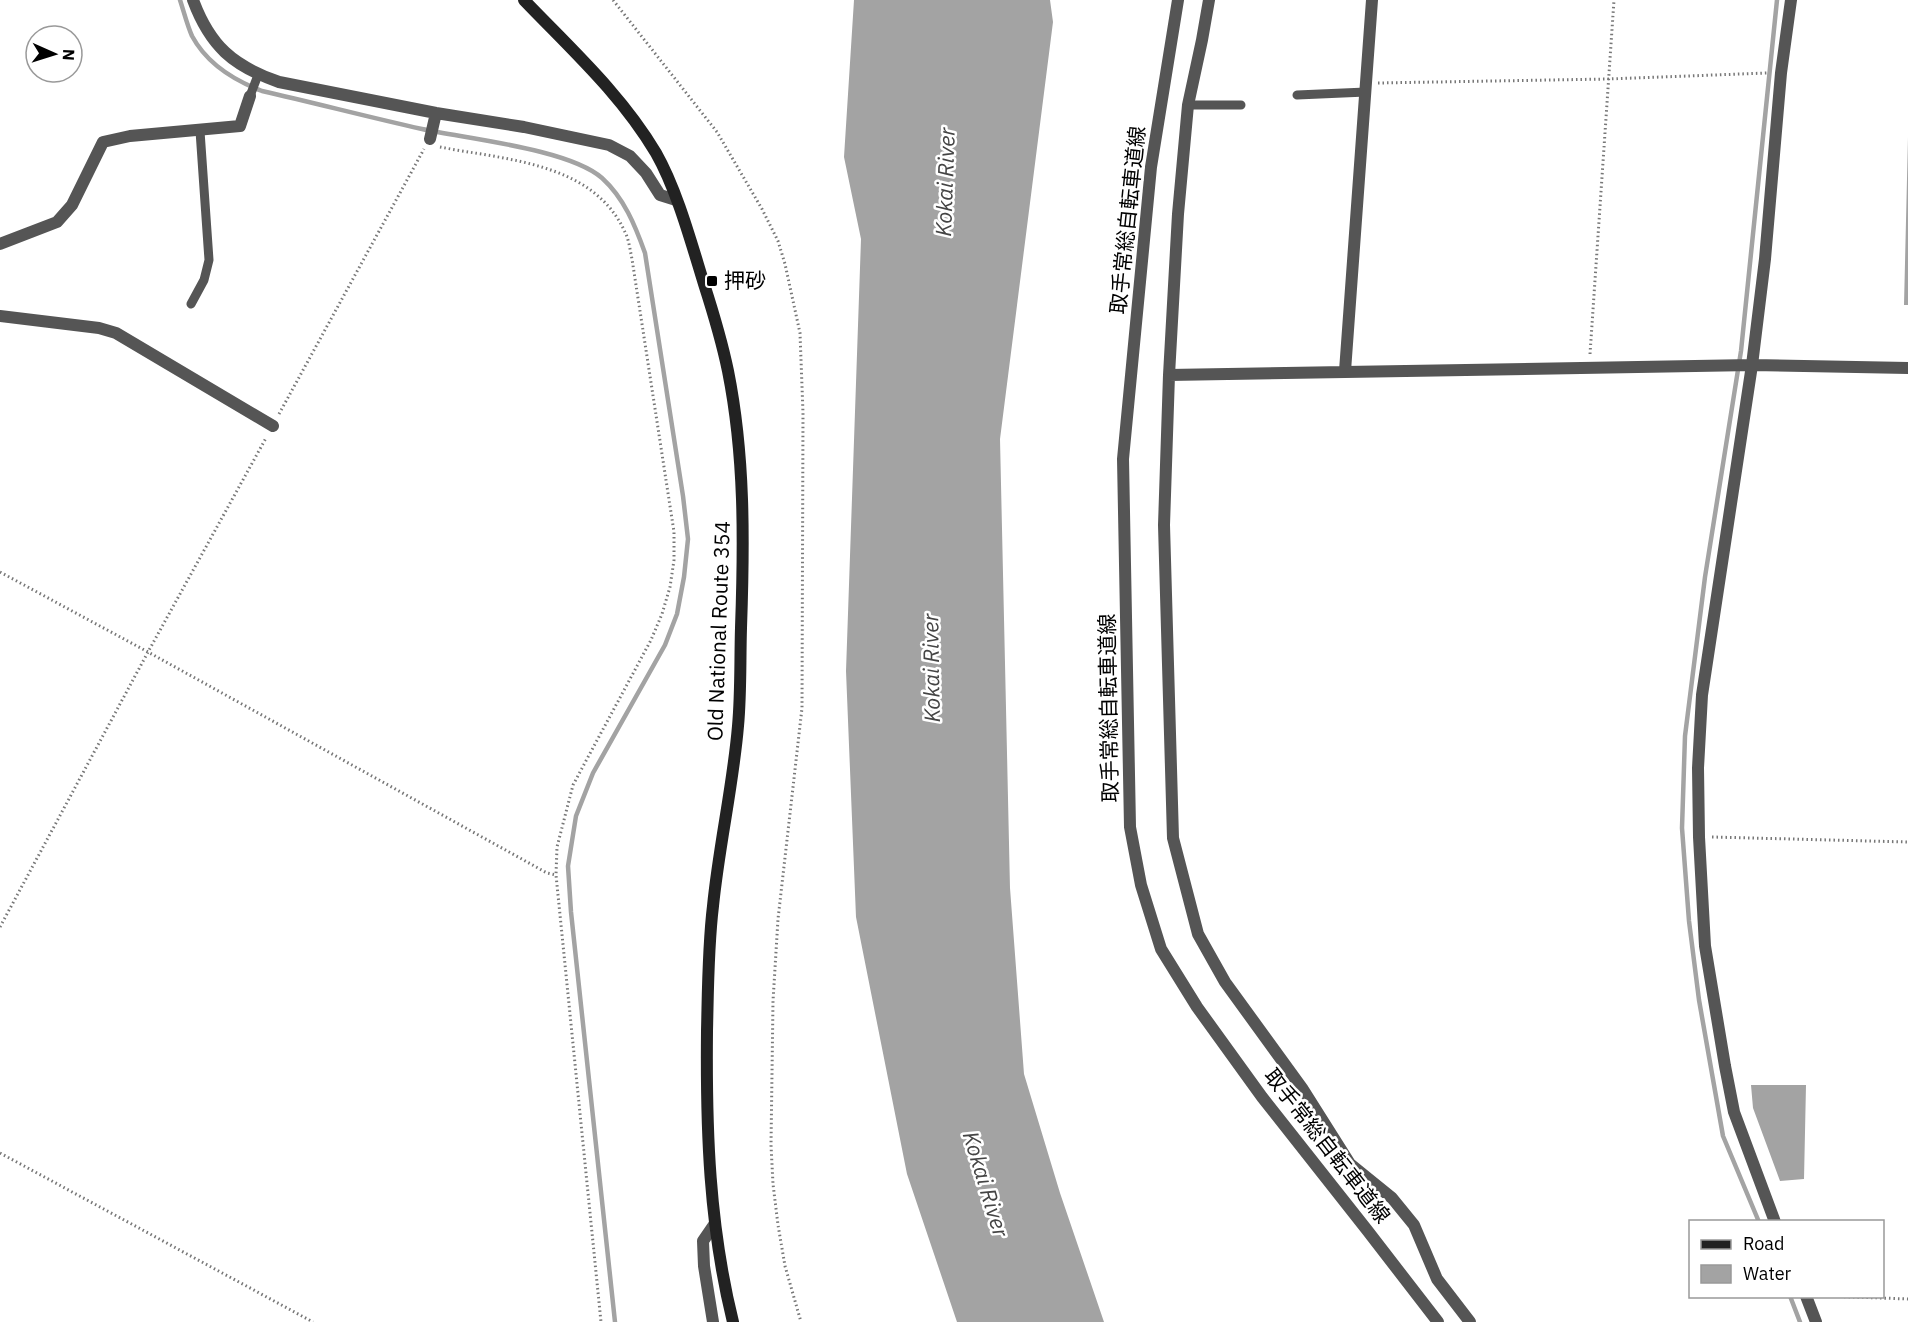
<svg xmlns="http://www.w3.org/2000/svg" width="1908" height="1322" font-family="'IBM Plex Sans','Noto Sans JP',sans-serif">
<style>
.water{fill:#a3a3a3}
.lines{fill:none;stroke-linecap:round;stroke-linejoin:round}
.stream{stroke:#a3a3a3;stroke-width:4.5}
.path{stroke:#777;stroke-width:3;stroke-dasharray:1.5 3;stroke-linecap:butt}
.lane{stroke:#555;stroke-width:9}
.street{stroke:#555;stroke-width:12}
.secondary{stroke:#222;stroke-width:12}
.poi-dot{fill:#000;stroke:#fff;stroke-width:2}
.labels{text-anchor:middle;stroke-width:5;stroke-linejoin:round;paint-order:stroke}
.street-label{font-size:21px;fill:#000;stroke:#fff}
.poi-label{font-size:21px;fill:#000;stroke:#fff;text-anchor:start}
.water-label{font-size:22px;font-style:italic;fill:#444;stroke:#fff}
</style>
<rect width="100%" height="100%" fill="#fff"/>
<path class="water" d="M854,0H1050L1053,22L1000,439L1010,888L1024,1074L1060,1193L1104,1322H957L907,1174L856,917L846,671L861,239L844,157Z
M1908,137V305H1904Z
M1751,1085H1806L1804,1179L1780,1181L1753,1108Z"/>
<g class="lines">
<path class="stream" d="M180,0C184,12 187,25 192,36C207,64 233,80 262,91C315,103 368,117 422,129C468,139 569,149 602,178C624,198 635,225 645,253L683,496L688,539L684,577L677,614L665,645L593,773L576,816L568,866L571,912L615,1322
M1759,1222L1723,1136L1699,1000L1689,921L1682,828L1685,736L1705,577L1741,351L1777,0
M1790,1296L1800,1322"/>
<path class="path" d="M613,0L717,132L762,209L778,241L785,264L800,333L803,413L802,708L778,919L773,1001L771,1145L773,1184L778,1225L785,1266L801,1322
M1378,83L1608,79L1767,73
M440,147C506,160 593,162 625,232C629,240 630,250 632,259L674,532V560L670,587L662,614L651,640L573,785L557,847L556,875L601,1322
M1590,354L1614,0
M279,414L424,149
M0,572L148,652L547,873L556,875
M1712,837L1908,842
M0,927L148,652L266,438
M0,1153L313,1322
M1363,1192L1366,1206
M1826,1296L1908,1299"/>
<path class="lane" d="M1297,95L1366,92
M250,96L258,75
M1188,105H1241
M191,304L204,280L209,260L200,131"/>
<path class="street" d="M193,0C210,46 233,66 279,82L436,113L524,127L609,145L630,156L646,173L660,195L676,200
M1178,0L1151,167L1123,459L1130,827L1141,885L1161,949L1197,1007L1262,1097L1367,1230L1438,1322
M1209,0L1202,40L1188,105L1178,214L1169,375L1164,525L1173,838L1198,934L1225,982L1302,1088L1350,1164L1392,1198L1414,1225L1437,1279L1470,1322
M430,139L436,113
M0,244L57,222L72,205L103,142L130,136L240,126L250,96
M0,316L99,328L116,333L273,426
M1345,371L1372,0
M1169,375L1752,365L1908,368
M1775,1222L1734,1112L1725,1066L1705,946L1699,837L1698,768L1702,695L1752,365L1765,259L1781,73L1791,0
M1806,1296L1816,1322
M713,1322L704,1266L703,1241L714,1225"/>
<path class="secondary" d="M524,0C571,49 621,94 656,153C677,190 691,242 704,284C713,312 722,342 728,371C745,456 744,542 741,628C740,661 741,694 738,726C733,786 719,845 713,906C708,947 708,989 707,1031C706,1130 709,1225 733,1322"/>
</g>
<rect class="poi-dot" x="706" y="275" width="12" height="12" rx="3"/>
<g class="labels">
<g class="street-label">
<text transform="translate(1128 220) rotate(-84)" y="7">取手常総自転車道線</text>
<text transform="translate(719 631) rotate(-88)" y="7">Old National Route 354</text>
<text transform="translate(1109 708) rotate(-91)" y="7">取手常総自転車道線</text>
<text transform="translate(1327 1146) rotate(52)" y="7">取手常総自転車道線</text>
</g>
<g class="poi-label">
<text x="724" y="288">押砂</text>
</g>
<g class="water-label">
<text transform="translate(945 182) rotate(-88)" y="8">Kokai River</text>
<text transform="translate(931 668) rotate(-91)" y="8">Kokai River</text>
<text transform="translate(986 1184) rotate(73)" y="8">Kokai River</text>
</g>
</g>
<rect x="1689" y="1220" width="195" height="78" fill="#ffffff" stroke="#999999" stroke-width="1.5"/>
<rect x="1701" y="1240" width="30" height="9" fill="#222222" stroke="#999999" stroke-width="1.5"/>
<text x="1743" y="1250" font-size="18" fill="#000000">Road</text>
<rect x="1701" y="1265" width="30" height="18" fill="#a3a3a3" stroke="#999999" stroke-width="1.5"/>
<text x="1743" y="1280" font-size="18" fill="#000000">Water</text>
<g transform="translate(54 54) rotate(93)"><circle r="28" fill="#ffffff" stroke="#999999" stroke-width="1.5"/>
<path d="M0-4.5L10 22L0 15L-10 22Z" fill="#000000"/>
<text y="-9" font-size="16" font-weight="bold" text-anchor="middle" fill="#000000">N</text>
</g>
</svg>
